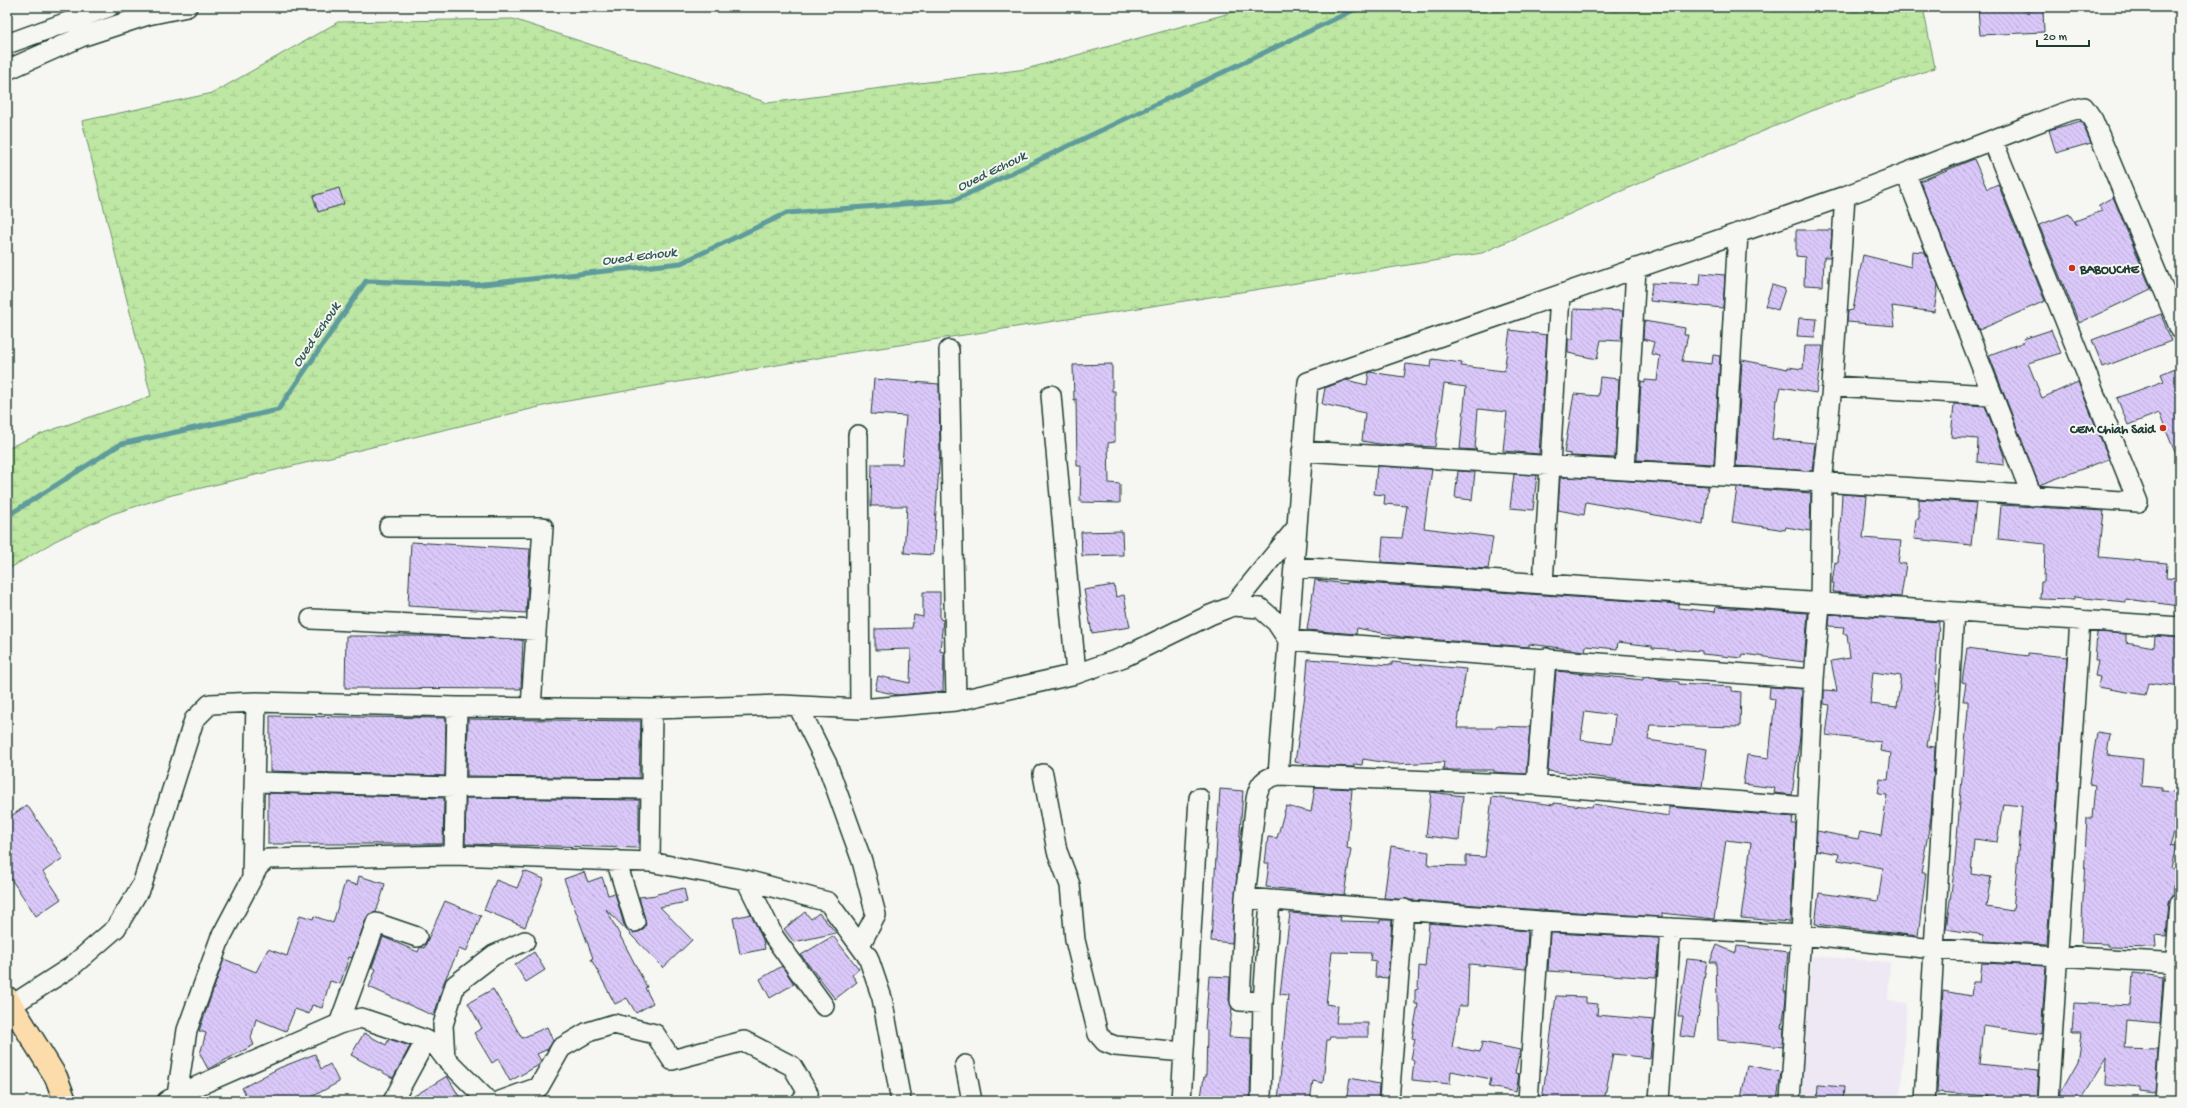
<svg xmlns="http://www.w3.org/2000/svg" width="2187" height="1108" font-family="'Gochi Hand',sans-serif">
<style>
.built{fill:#eee8f4}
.wetland{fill:url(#wetland-marsh);stroke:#6e926c}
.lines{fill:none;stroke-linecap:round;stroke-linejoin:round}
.stream{stroke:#5f9b9c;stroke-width:5}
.building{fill:url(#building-back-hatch);stroke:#1f3d34;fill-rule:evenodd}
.minor-casing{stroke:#1f3d34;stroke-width:22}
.major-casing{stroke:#1f3d34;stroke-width:25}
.minor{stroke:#f6f6f2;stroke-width:19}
.major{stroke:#fddcac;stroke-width:22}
.poi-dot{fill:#c8321e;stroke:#f6f6f2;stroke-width:1.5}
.labels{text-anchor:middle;stroke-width:4;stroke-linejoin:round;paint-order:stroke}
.poi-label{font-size:13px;font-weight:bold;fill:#1f3d34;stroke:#f6f6f2;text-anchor:start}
.water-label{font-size:14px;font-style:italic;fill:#345c57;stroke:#f6f6f2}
</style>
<defs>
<pattern id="wetland-marsh" width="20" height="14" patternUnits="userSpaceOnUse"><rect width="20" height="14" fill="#bee7a3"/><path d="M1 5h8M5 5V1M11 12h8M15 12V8" fill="none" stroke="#a3c78d"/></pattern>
<pattern id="building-back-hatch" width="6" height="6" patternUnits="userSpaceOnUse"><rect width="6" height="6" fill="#dac8f9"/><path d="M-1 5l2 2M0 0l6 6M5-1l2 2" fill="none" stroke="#bbadd6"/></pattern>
</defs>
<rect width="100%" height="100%" fill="#f6f6f2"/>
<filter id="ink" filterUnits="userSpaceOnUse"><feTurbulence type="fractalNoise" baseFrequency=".025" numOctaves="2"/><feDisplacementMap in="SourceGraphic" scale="8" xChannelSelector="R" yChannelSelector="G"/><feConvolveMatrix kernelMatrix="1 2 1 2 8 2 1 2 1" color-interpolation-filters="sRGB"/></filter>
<g filter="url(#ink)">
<path class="built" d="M1812,956L1890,962L1888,1001L1907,1003L1900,1101H1801Z"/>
<path class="wetland" d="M1252,7H1923L1935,68L1826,105L1653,177L1482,253L1204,298L841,354L556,403L172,495L112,514L55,541L7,570V448L46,432L151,396L82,121L213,93L338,22L513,19L768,103L1026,69Z"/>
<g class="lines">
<path class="stream" d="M7,516L121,444L278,410L366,281L474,285L681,263L787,213L955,200L1360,7"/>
</g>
<path class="building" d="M2024,7V11L2043,10L2044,32L1980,35L1978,8Z
M2081,121L2091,143L2056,153L2049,130Z
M1974,159L1987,189L1998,184L2045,301L1979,330L1920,181Z
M339,188L344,204L318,212L313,196Z
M2113,197L2151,289L2079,323L2039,225L2069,214L2077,225L2075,221L2102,211L2099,205Z
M1796,230H1832L1830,257H1824L1823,286L1804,285L1805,257L1796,256Z
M1912,251L1925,252L1938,285L1934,312L1892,306L1895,326L1847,322L1848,311L1853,310L1863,255L1911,267Z
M1701,273L1725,275L1723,308L1650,301L1652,283L1700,285Z
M1772,285L1785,289L1778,310L1765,306Z
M1574,309L1623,311L1621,341L1601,340L1597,359L1568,353V339H1573Z
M2161,314L2171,341L2103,367L2092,340Z
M1799,318L1817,319L1815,337L1797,336Z
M1644,321L1685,328L1684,335H1688L1682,361L1712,364L1713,355L1720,356L1714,464L1637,460L1641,382L1645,383V380L1657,381L1660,356L1651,354L1654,342L1643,339Z
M1510,330L1547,335L1539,454L1503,451L1507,412L1478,409L1475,449L1477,450L1460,449L1466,387L1444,384L1435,447L1379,444L1362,441L1365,413L1322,404L1325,388L1346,380L1367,385L1369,372L1404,377L1406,364L1431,367L1432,359L1462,363L1461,366L1504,371Z
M2051,330L2061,353L2028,363L2042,398L2078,382L2109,459L2039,485L1989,355L2024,342L2023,339Z
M1805,346H1823L1816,393L1781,387L1778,400H1776L1772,439L1815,443L1812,471L1736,466L1742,360L1788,369V367L1803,369Z
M1112,364V391H1115V442L1108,443L1109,483L1120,484V503L1080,502L1081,466H1077L1076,399L1074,400L1073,365Z
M2180,366V462H2179L2159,413L2128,425L2117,398L2164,381L2161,374Z
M1600,377L1619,379L1615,458L1571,456V454L1564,453L1574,394L1598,396Z
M874,379L939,384L940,452L933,555L904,553L907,506H871L872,464H902L906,416L871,414Z
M1954,404L1985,406L2004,456V465L1977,462L1978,439L1951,437Z
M1377,466L1432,469L1424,528L1493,537L1488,569L1381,562L1383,537L1402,538L1407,506L1384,504L1385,495L1374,494Z
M1458,471L1475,472L1472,500L1455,498Z
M1514,474L1537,475L1533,510L1510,508Z
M1567,477L1708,486L1703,524L1586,502L1584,515L1558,510L1560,478Z
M1737,488L1811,493L1810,531L1786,527L1785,530L1732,522Z
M1842,494L1867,496L1863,538L1901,541L1898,563L1906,564L1901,597L1833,592L1834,583H1832L1835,562L1838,563Z
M1919,499L1976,503L1971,545L1914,539L1916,519H1919Z
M2001,505L2104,511L2099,557L2167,563L2166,578L2180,579V606L2126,599V602L2074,597V600L2040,599L2041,582H2044L2045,544L1998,539Z
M1122,531L1123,555L1082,556L1081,532Z
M411,542L530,549L526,613L408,606Z
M1315,580L1347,584V582L1679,604V608L1715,612L1716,607L1808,613L1804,662L1743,654L1742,658L1702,654V651L1652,648V646L1618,642L1617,649L1586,646L1585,651L1529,644V647L1401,637L1357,628L1356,634L1307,630Z
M1114,585L1116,597L1124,595L1130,627L1092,633L1084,590Z
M923,592H940V619L943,620L940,651L944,652L943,691L898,695L875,690L878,676L910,683L911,649L875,650V629L912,628L914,615L923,617Z
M1830,614L1939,622L1935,683H1937L1927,746L1935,747L1931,817L1921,873H1926L1918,936L1815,924L1819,893L1878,901L1883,868L1838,860L1839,854L1816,850L1817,831L1858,839L1860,832L1881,836L1887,795L1878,794L1880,779L1888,780L1891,753L1880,751L1881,742L1826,735L1830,705L1824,704V690L1837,691L1831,661L1850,658L1847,634H1843L1844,627L1829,626ZM1873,672L1901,676L1897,707L1870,704Z
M2097,632L2126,634V642L2154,647L2155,636L2180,638V687L2148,683L2145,695L2098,687L2100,677L2095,676L2098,661H2095Z
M346,636H443L523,640L521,689L345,688Z
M1967,648L2028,656V653L2067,657L2047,944L1984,941V935L1946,929L1954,872L1968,709V701H1963L1966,683L1962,682ZM2003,804L2022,806L2013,911L1986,907L1991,877L1971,874L1974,839L1997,842Z
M1308,659L1392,665V662L1466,669L1457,728H1496V726L1530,727L1526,774L1494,772V770H1443L1444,762L1394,764L1363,759L1362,765L1354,764V767L1320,766L1295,762L1305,695Z
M1556,671L1643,680V677L1679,682V684L1732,687V691L1741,692L1740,727L1650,725L1648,740L1707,749L1702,787L1637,782L1548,771ZM1585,711L1615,715L1612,744L1581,740Z
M1770,687L1802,689L1800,736L1792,795L1774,793L1775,788L1743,784L1747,755L1769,758L1775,699L1769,698Z
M270,716L446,718L445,776L270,771Z
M468,719L641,721L639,778L467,776Z
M2097,732L2110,734L2107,755L2143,759L2141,786L2162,788V791L2177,792L2174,825L2176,826L2170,845L2176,846L2171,868L2176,869L2173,895L2169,902L2166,936L2155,935L2156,947L2107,946V944L2081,943L2086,836L2087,818H2092L2095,785L2089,784Z
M1315,787L1352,789L1347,848L1351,849L1344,895L1266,887L1269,863H1265L1268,837L1277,838L1286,806L1311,812Z
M1220,789L1243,791L1232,943L1211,941Z
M1431,792L1463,796L1459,840L1426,836Z
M268,793L444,798L443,844H268Z
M1492,797L1554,805V803L1592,807L1593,804L1669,816V807L1793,817L1792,824H1796L1790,922L1741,918L1751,843L1726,840L1714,919L1662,913V917L1541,910L1384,898L1391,846L1429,852L1428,865L1466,866V856L1485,857Z
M466,798L639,800V848L465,844Z
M27,805L63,858L43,872L61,899L36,916L7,873V819Z
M524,871L544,879L525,927L484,910L496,880L517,888Z
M584,872L588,882L602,877L608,895L615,893L624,925L628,930L633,933L643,930L646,924L639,897L657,895V894L684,888L687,902L660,907L692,940L663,968L606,909L647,987L645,988L653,1003L636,1013L627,998L615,1004L591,959L593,958L564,879Z
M359,876L385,884L381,898L376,912L369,914L366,919L352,958L349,957L340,984L330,981L322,1008L312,1005L309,1014L295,1009L286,1031L256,1019L251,1038L254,1045L208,1069L200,1054L206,1033L199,1031L224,959L256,972L268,949L287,956L300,915L313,919L314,916L333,923L345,882L357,885Z
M445,901L481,916L466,952L459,949L444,982L434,1016L369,987L376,969L372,967L383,937L418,952L420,947L424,948Z
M805,912L811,919L819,913L836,933L794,942L784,929Z
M1290,913L1341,917L1340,921L1380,922V920H1392L1388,978L1375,977L1376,961L1370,960L1371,953L1332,952L1326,1004L1338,1006L1336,1023H1368V1037H1330L1329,1040H1327L1323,1083L1313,1081L1310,1101H1278L1288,995L1280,994Z
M751,914L763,940L765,949L740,954L733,918Z
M1429,923L1528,931L1526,969L1469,964L1467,1006H1459L1452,1047L1480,1052L1482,1042L1520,1050L1515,1073L1519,1074L1516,1092L1489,1087L1491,1079L1451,1071L1450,1084L1412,1080L1414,1060L1411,1059L1415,1039L1412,1038L1418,1004H1415V990L1418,989L1419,966L1425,967Z
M1550,933L1659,938L1656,978L1548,971Z
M833,936L859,969L852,975L857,982L835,999L801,955Z
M1717,945L1736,953L1737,946L1788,952L1784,992H1786V999L1782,1028H1784L1783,1047L1718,1040L1716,962H1710Z
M534,952L545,970L526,982L515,965Z
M1687,959L1707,961L1695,1038L1680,1036L1683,1017H1678Z
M1982,963L2046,966L2041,1034L1983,1026L1979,1064L2039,1070L2037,1101H1988L1989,1096L1937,1092L1943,991L1971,996L1973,982H1980Z
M782,966L794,984L770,998L760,979Z
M2133,973L2163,977L2160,1023L2126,1020L2124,1048L2158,1049L2155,1093L2139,1091V1087L2106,1084L2107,1057L2080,1101H2059L2060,1092L2077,1062L2081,1034H2072L2074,1003L2131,1006Z
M1209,976L1230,977L1229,1000L1232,1008L1229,1037L1251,1038L1250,1101H1206V1098L1201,1097L1204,1077H1206L1207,1030H1205Z
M493,989L522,1038L547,1027L553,1041L548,1049L537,1054L541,1061L539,1065L510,1081L498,1059L492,1063L474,1033L482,1028L468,1003Z
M1556,996L1586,997V1003L1598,1004L1597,1015L1654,1020L1650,1058L1613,1054L1604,1101H1542Z
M364,1033L386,1045L389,1039L410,1046L393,1078L351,1055Z
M315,1054L321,1069L330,1064L339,1082L304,1101H249L242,1088L279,1068Z
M1747,1065L1781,1072L1777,1101L1741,1099Z
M447,1076L462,1101H406Z
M1350,1078L1379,1084L1378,1101H1346Z
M1818,1085L1844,1087L1843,1101H1817Z"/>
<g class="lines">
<defs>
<path id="minor" d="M7,44L109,7
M7,70L81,37L148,15L187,7
M1906,174L2032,496
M949,350L956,701
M1832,386L1991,395
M1051,395L1076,674
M858,435L860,709
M1302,451C1581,466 1859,485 2138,502L1993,141
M1625,469L1636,268
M1724,476L1738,233
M389,527H543L531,707
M1294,567L2180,627
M1543,584L1560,295
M1233,606L1297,527
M311,619L536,630
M798,706L827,764L862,861L876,915L860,945
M1043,774L1057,851L1070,885L1075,940L1098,1034L1105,1042L1115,1046L1184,1052
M1278,775L1308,382L1845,196L2063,113L2084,107L2093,120L2180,329
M255,782L455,787L651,789
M1536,785L1546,658
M454,855L457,707
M616,860L635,922
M650,862L652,709
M252,876L256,702
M746,880L774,937L824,1006
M1245,898L1540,921L1801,935L1934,949L2180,963
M1263,1002L1270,900
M12,1005L71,967L116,928L142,885L194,720L210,704L256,702L457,707L652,709L782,705L860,709L956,701L1076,674L1124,657L1210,615L1233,606L1260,608L1276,622L1288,640L1814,679
M339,1024L376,923L417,937
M445,1058L443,1025L455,985L494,955L525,941
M965,1065L972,1101
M177,1095L339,1024L361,1018L426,1040L436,1046L445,1058L488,1101
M167,1101L177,1095L187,1030L220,939L258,867L267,859L454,855L650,862L746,880L828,902L868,957L882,998L901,1101
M393,1101L426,1040
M500,1101L539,1087L561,1048L588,1032L614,1024L655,1034L672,1060L744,1041L792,1066L808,1093L801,1101
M1181,1101L1199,798
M1261,1101L1263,1002L1240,1001L1245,898L1256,799C1259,784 1263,779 1278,775L1536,785L1807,807
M1389,1101L1404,909
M1528,1101L1540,921
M1659,1101L1671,928
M1790,1101L1801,935L1814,679L1820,603L1822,484L1832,386L1845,196
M1925,1101L1954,612
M2048,1101L2080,620
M2165,1101L2180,903"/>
<path id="major" d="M7,998L56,1077L65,1101"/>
</defs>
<use href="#minor" class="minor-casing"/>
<use href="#major" class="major-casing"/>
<use href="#minor" class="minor"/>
<use href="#major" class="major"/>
</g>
</g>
<g class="poi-dot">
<circle cx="2072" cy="268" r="4"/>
<circle cx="2163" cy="428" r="4"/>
</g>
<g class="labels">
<g class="poi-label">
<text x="2080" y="273">BABOUCHE</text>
<text x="2155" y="433" text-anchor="end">CEM Chiah Said</text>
</g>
<g class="water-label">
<text transform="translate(991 170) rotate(-26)" y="5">Oued Echouk</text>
<text transform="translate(639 255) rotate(-7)" y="5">Oued Echouk</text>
<text transform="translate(315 334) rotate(-56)" y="5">Oued Echouk</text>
</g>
</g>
<rect width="2187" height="1108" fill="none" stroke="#f6f6f2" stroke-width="24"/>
<rect x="12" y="12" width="2163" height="1084" fill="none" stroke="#1f3d34" stroke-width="1.5" filter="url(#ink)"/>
<path d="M2037 40v6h52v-6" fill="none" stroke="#1f3d34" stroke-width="2"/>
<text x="2043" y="40" font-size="12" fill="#1f3d34" stroke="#f6f6f2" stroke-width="3" paint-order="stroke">20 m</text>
</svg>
